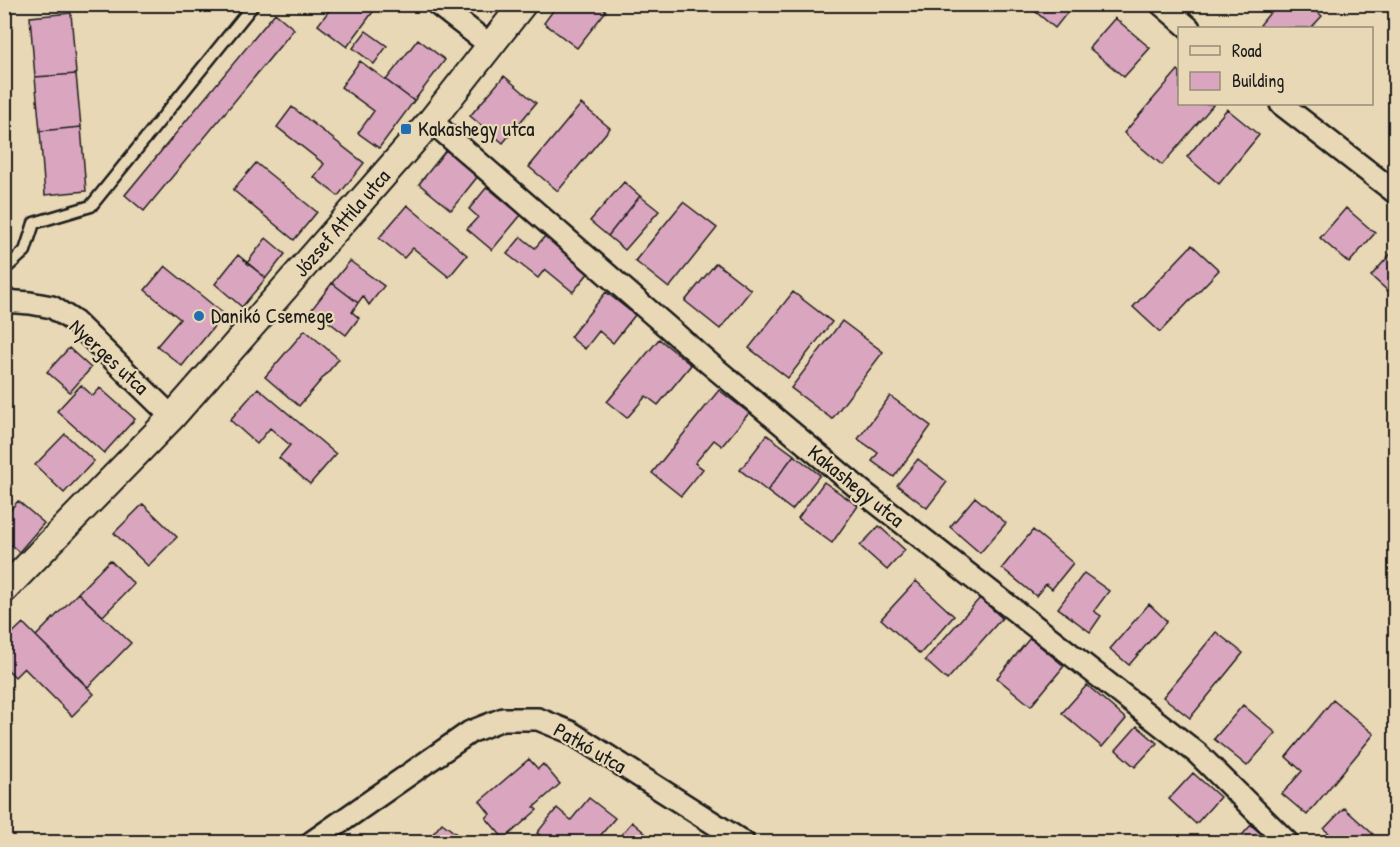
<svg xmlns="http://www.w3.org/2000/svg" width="1400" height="847" font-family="'Patrick Hand',sans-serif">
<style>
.building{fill:#daa6bf;stroke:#1c1c1c;stroke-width:1.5}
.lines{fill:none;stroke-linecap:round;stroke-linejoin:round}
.service-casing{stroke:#1c1c1c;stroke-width:15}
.minor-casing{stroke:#1c1c1c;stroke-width:26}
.tertiary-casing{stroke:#1c1c1c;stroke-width:30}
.service{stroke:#e9d8b5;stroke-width:10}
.minor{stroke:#e9d8b5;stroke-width:21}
.tertiary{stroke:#e9d8b5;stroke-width:26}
.poi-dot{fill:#1f6fb2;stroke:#e9d8b5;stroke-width:2}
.labels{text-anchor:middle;stroke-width:4.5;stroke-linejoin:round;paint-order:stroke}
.poi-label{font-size:21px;fill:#1c1c1c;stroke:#e9d8b5;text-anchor:start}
.street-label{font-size:21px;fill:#1c1c1c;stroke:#e9d8b5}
</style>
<rect width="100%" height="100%" fill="#e9d8b5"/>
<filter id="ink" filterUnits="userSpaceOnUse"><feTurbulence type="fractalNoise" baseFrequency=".0167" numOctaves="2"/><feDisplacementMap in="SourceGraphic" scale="12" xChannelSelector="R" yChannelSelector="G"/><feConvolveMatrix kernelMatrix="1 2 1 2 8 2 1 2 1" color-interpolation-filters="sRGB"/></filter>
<g filter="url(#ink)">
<path class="building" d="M334,4H369L375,9L347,47L318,25Z
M558,4H597L606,11L577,48L544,23Z
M1032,4H1074L1055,28L1030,7Z
M1277,4H1308L1322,16L1311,28H1264L1260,25Z
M71,13L76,74L35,77L30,17Z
M275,13L294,29L144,211L125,195Z
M1115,18L1150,48L1124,77L1089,48Z
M366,31L387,46L374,64L353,48Z
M418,39L445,60L414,101L386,80Z
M360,61L414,101L379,148L358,133L374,111L341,87Z
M1178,70L1180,72V104H1214L1162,165L1124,133Z
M76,74L81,127L40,131L35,77Z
M504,76L536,103L503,143L470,116Z
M581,104L610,128L558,191L529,167Z
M292,107L364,163L338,196L314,177L324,164L277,127Z
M1227,109L1259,135L1219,184L1187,157Z
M81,127L86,191L45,195L40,131Z
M446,150L478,176L451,210L419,184Z
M256,163L317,212L294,240L233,190Z
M624,182L640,196L608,236L590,221Z
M487,187L521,215L492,250L467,229L478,217L469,209Z
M640,196L659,211L625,250L608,236Z
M683,202L717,228L669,288L635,261Z
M407,205L467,255L449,277L413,248L404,258L379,238Z
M1346,208L1375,233L1349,263L1320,238Z
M546,235L590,271L573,292L545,269L538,278L507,254L521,237L535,248Z
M266,238L285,254L266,278L247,263Z
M1192,245L1219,270L1160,332L1133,307Z
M1396,248V298L1371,276Z
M238,255L266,278L242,307L215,284Z
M350,261L384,286L369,305L363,296L358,303L332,283Z
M716,263L751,290L720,329L685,301Z
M165,266L224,314L182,366L157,346L180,319L145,290Z
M332,283L358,303L352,312L359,318L346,335L312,309Z
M606,292L635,315L613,343L599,331L585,349L570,337Z
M793,292L832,322L788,378L749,348Z
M842,321L883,352L832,419L791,388Z
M305,330L339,359L299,406L265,377Z
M659,339L691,365L658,405L646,396L627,418L607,402Z
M69,348L91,368L70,392L47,372Z
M81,385L93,396L100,388L135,419L104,453L57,411Z
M258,388L336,454L310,484L279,458L290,445L270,428L257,444L230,420Z
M719,390L749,413L722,446L714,440L695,463L703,469L681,496L652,473Z
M890,396L931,426L894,477L872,461L878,453L858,439Z
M65,434L94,461L64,493L35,465Z
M767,435L794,455L767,491L740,470Z
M794,455L820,475L792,510L767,491Z
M918,459L947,482L927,508L897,485Z
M824,482L858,506L832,543L798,518Z
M975,497L1006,523L980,553L950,527Z
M18,501L44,523L19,552L4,539V517Z
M143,504L177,537L148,566L114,533Z
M879,526L905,550L887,570L860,546Z
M1033,530L1073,563L1052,589L1046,584L1036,596L1002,568Z
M110,560L134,584L103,616L78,593Z
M1084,573L1109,591L1094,611L1101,616L1090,632L1058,608Z
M916,581L954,616L920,654L881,619Z
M78,593L131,643L88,687L36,636Z
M980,598L1002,618L947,680L925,660Z
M1149,604L1167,621L1129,665L1110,649Z
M23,623L94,694L72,716L24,668L15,677L4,666V641Z
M1216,632L1243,653L1190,718L1163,697Z
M1030,638L1064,666L1031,706L997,678Z
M1087,685L1126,719L1102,747L1062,713Z
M1333,700L1374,734L1307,815L1282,794L1302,771L1286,757Z
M1243,705L1276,733L1247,766L1214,739Z
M1137,726L1157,743L1135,767L1116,750Z
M529,759L538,769L543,764L560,784L534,807L537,810L504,839L486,818L490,814L480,801Z
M1193,773L1220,797L1196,824L1169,799Z
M589,798L615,818L595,842H549L537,833L557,808L571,820Z
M1344,808L1373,834L1366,842H1339L1324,829Z
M632,822L652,839L649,842H615Z
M442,823L467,842H426Z
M1251,825L1268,840L1266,842H1236Z"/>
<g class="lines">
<defs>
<path id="service" d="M4,270L25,251L34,223L91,206L254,4"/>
<path id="minor" d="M437,4L491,46
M1161,4L1189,28
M1281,104L1396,193
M431,121L710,364L863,492L1197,753L1287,842
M4,301L30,303L52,307L75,322L172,417
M312,842L470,732L503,719H538L570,732L743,842"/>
<path id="tertiary" d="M4,590L172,417L431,121L523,4"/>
</defs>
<use href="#service" class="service-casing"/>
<use href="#minor" class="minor-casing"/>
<use href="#tertiary" class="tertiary-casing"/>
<use href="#service" class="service"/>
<use href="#minor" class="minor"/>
<use href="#tertiary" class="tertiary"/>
</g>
</g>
<g class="poi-dot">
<rect x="400" y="123" width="12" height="12" rx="3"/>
<circle cx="199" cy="316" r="6"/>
</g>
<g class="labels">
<g class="poi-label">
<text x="418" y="136">Kakashegy utca</text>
<text x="211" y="323">Danikó Csemege</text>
</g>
<g class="street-label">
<text transform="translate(342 223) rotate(-49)" y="7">József Attila utca</text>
<text transform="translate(109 357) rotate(43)" y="7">Nyerges utca</text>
<text transform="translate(856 486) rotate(39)" y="7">Kakashegy utca</text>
<text transform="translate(590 748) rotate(30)" y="7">Patkó utca</text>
</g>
</g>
<rect width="1400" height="847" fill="none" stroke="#e9d8b5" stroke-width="24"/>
<rect x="12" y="12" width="1376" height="823" fill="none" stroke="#1c1c1c" stroke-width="2" filter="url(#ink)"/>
<rect x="1178" y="27" width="195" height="78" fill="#e9d8b5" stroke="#978d78" stroke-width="1.5"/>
<rect x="1190" y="46" width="30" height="9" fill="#e9d8b5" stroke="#978d78" stroke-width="1.5"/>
<text x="1232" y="57" font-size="18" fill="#1c1c1c">Road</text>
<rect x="1190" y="72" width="30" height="18" fill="#daa6bf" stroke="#978d78" stroke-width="1.5"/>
<text x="1232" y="87" font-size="18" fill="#1c1c1c">Building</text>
</svg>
